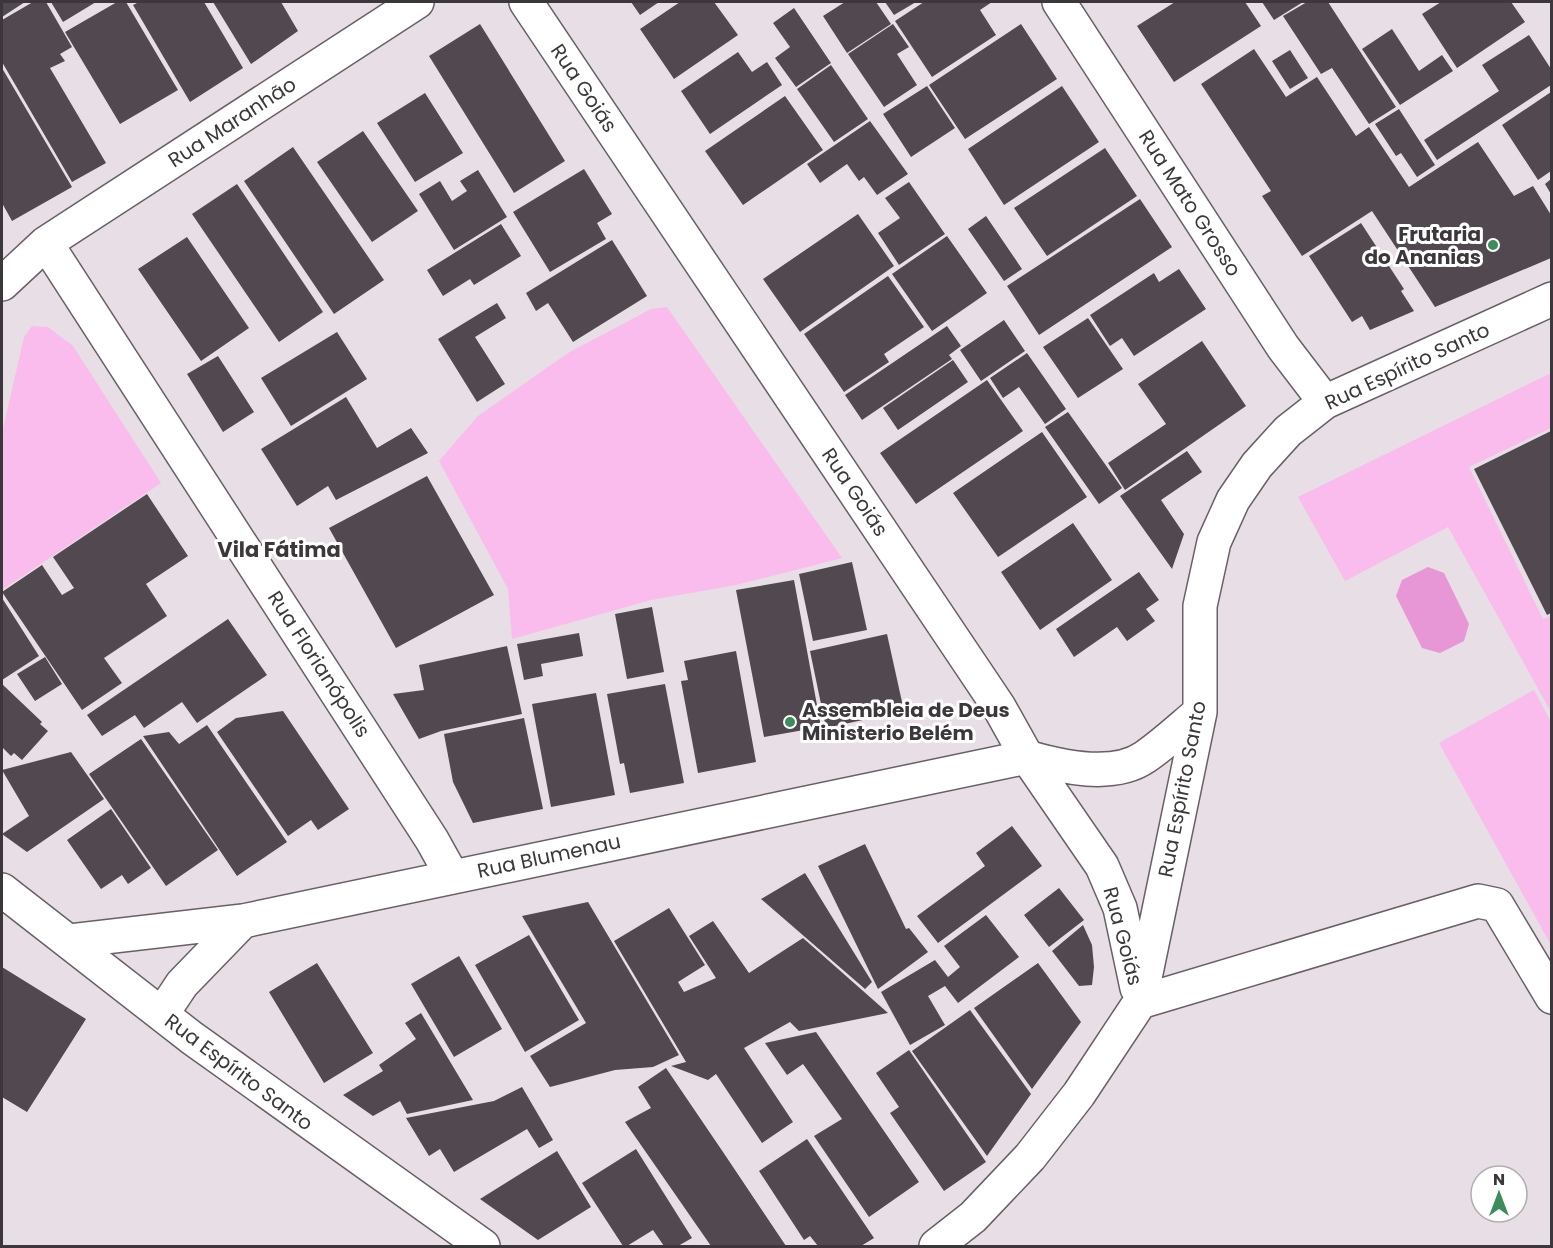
<svg xmlns="http://www.w3.org/2000/svg" width="1553" height="1248" font-family="Poppins,sans-serif">
<style>
.green{fill:#fabcec}
.water{fill:#e796d6}
.building{fill:#51494f}
.lines{fill:none;stroke-linecap:round;stroke-linejoin:round}
.street-casing{stroke:#696067;stroke-width:36}
.street{stroke:#fff;stroke-width:33}
.poi-dot{fill:#3c8c5c;stroke:#fff;stroke-width:2}
.labels{text-anchor:middle;stroke-width:6;stroke-linejoin:round;paint-order:stroke}
.street-label{font-size:20px;fill:#3b373a;stroke:#fff}
.poi-label{font-size:20px;font-weight:bold;fill:#3b373a;stroke:#fff;text-anchor:end}
.neighbourhood-label{font-size:21px;font-weight:bold;fill:#3b373a;stroke:#fff}
</style>
<rect width="100%" height="100%" fill="#e8dee5"/>
<path class="green" d="M667,307L842,558L736,585L651,600L512,639L508,589L439,461L478,416L568,353L651,309Z
M32,326L48,327L73,346L161,483L2,590V433L24,337Z
M1551,373V428L1469,467L1543,619L1551,616V712L1448,527L1345,581L1298,497Z
M1534,690L1551,722V945L1439,743Z"/>
<path class="water" d="M1428,567L1444,573L1469,624L1464,641L1440,653L1422,648L1396,596L1402,580Z"/>
<path class="building" d="M2,2H25L2,17Z
M33,2H46L72,47L60,54L65,61L50,68L106,163L72,182L2,62V20Z
M51,2H96L63,22Z
M117,2H126L178,90L120,124L65,32Z
M139,2H204L243,68L190,102L133,5Z
M213,2H281L298,31L251,64Z
M631,2H659L640,15Z
M680,2H714L738,35L674,79L640,29Z
M845,2H876L891,24L847,53L823,16Z
M885,2H916L894,15Z
M924,2H992L980,10L996,35L932,77L895,21Z
M1175,2H1245L1261,26L1174,82L1137,26Z
M1262,2H1303L1274,20Z
M1307,2H1328L1396,107L1369,124L1332,68L1321,74L1283,16Z
M1441,2H1511L1525,22L1457,68L1422,14Z
M794,8L831,63L796,87L775,58L790,47L773,23Z
M480,24L565,161L514,193L429,56Z
M893,24L909,47L897,54L917,85L884,107L848,54Z
M1021,24L1057,79L965,139L929,85Z
M1392,29L1419,71L1442,55L1453,71L1400,105L1362,49Z
M1529,35L1551,69V85L1437,160L1424,140L1499,91L1482,65Z
M1254,49L1286,97L1317,77L1356,136L1369,127L1409,187L1478,142L1514,196L1533,186L1551,215V258L1435,307L1372,211L1302,256L1262,196L1271,191L1201,84Z
M1290,50L1308,78L1290,89L1272,61Z
M738,52L752,72L767,62L782,85L710,134L681,91Z
M831,65L868,119L834,142L797,89Z
M2,68L72,187L12,221L2,203Z
M927,86L955,128L911,157L883,114Z
M1062,86L1099,142L1004,205L968,149Z
M1551,92V171L1538,180L1502,125Z
M425,93L463,153L415,182L377,123Z
M785,96L823,150L743,205L705,151Z
M1399,109L1435,165L1417,177L1401,153L1396,156L1375,124Z
M870,121L908,174L877,195L864,177L859,181L847,164L820,183L807,164Z
M363,131L418,211L372,242L317,162Z
M293,147L384,280L334,314L244,181Z
M1105,148L1137,196L1047,256L1014,208Z
M584,169L612,214L597,223L606,239L550,272L513,212Z
M478,170L507,217L454,250L419,194L440,181L452,201L467,191L460,181Z
M1551,179V194L1545,184Z
M909,182L945,234L899,265L878,233L900,218L885,198Z
M237,184L323,312L279,342L192,214Z
M1140,199L1172,247L1039,335L1007,286Z
M858,214L894,266L800,332L763,279Z
M986,216L1022,269L1004,281L968,229Z
M1361,223L1404,289L1401,291L1414,311L1370,330L1362,316L1352,322L1309,256Z
M501,224L521,256L474,285L470,279L443,296L427,270Z
M947,236L987,293L932,331L892,274Z
M187,237L249,328L201,361L138,269Z
M612,240L647,296L573,342L548,303L536,311L526,293Z
M1179,269L1206,309L1134,356L1122,338L1110,346L1090,315L1154,273L1159,282Z
M888,276L924,327L884,354L889,362L844,392L804,334Z
M497,303L506,318L475,337L505,384L477,402L438,339Z
M1088,318L1123,369L1078,398L1043,347Z
M1004,320L1025,351L981,381L960,350Z
M947,326L961,346L949,355L952,359L862,420L845,395Z
M337,332L367,379L291,426L261,378Z
M1202,341L1246,406L1125,490L1108,463L1166,424L1138,384Z
M1027,353L1066,409L1045,424L1019,387L1003,398L990,378Z
M218,356L254,412L223,432L187,374Z
M953,360L968,382L898,430L883,408Z
M987,380L1023,431L916,504L880,453Z
M346,397L377,448L411,428L428,453L336,500L328,486L297,506L261,449Z
M1068,412L1122,488L1099,504L1045,427Z
M1551,431V613L1547,615L1474,469Z
M1042,432L1087,497L998,557L953,493Z
M1187,451L1202,472L1161,500L1184,534L1172,569L1120,496Z
M427,476L494,595L396,648L329,528Z
M147,494L188,556L146,584L167,616L104,658L122,683L82,710L2,592L42,565L62,595L74,588L53,557Z
M1073,523L1112,580L1040,630L1001,572Z
M852,562L867,630L813,641L799,574Z
M1139,572L1159,600L1146,609L1155,621L1127,641L1117,627L1074,657L1056,629Z
M794,580L821,727L764,737L736,590Z
M2,598L39,656L2,680Z
M652,607L664,672L627,679L615,614Z
M228,619L267,675L197,723L182,702L144,728L135,715L102,736L87,715Z
M579,633L583,656L541,664L543,676L524,680L517,644Z
M887,634L904,711L826,728L810,651Z
M507,646L522,714L441,731L419,739L393,694L424,690L419,665Z
M736,651L756,762L698,773L681,681L688,680L684,661Z
M45,657L62,684L35,701L17,674Z
M2,684L42,722L40,724L48,731L22,760L14,753L11,756L2,747Z
M665,684L684,783L630,793L624,763L620,764L607,694Z
M596,693L615,795L551,807L532,704Z
M283,711L349,809L318,830L311,820L288,836L217,732L236,718Z
M524,718L543,809L473,823L453,782L444,734Z
M207,725L287,842L237,876L143,736L169,732L179,744Z
M141,739L218,850L166,886L89,774Z
M71,752L104,799L27,852L2,834L29,816L2,770Z
M111,809L151,868L128,884L122,875L101,889L67,840Z
M1012,826L1042,866L938,943L917,916L985,866L976,853Z
M865,844L906,929L909,928L928,952L878,989L818,866Z
M805,873L872,982L865,989L761,899Z
M1059,888L1084,920L1049,947L1024,915Z
M588,902L679,1055L653,1067L615,1070L550,1087L530,1056L586,1023L522,916Z
M669,908L705,965L678,982L684,992L716,978L689,936L713,921L749,973L803,938L888,1013L799,1031L790,1022L744,1048L793,1122L762,1143L716,1074L708,1080L671,1066L686,1062L614,941Z
M986,915L1019,957L958,1003L945,986L928,996L945,1025L910,1045L881,992L935,960L948,977L960,967L944,946Z
M1083,925L1092,945L1094,967L1092,985L1079,986L1052,951Z
M529,935L579,1020L525,1052L475,965Z
M459,956L502,1029L454,1057L411,984Z
M317,963L373,1053L324,1083L269,992Z
M1038,963L1081,1022L1032,1089L974,1008Z
M2,967L86,1019L27,1112L2,1097Z
M970,1010L1031,1094L987,1156L912,1051Z
M421,1013L473,1100L407,1114L400,1101L373,1116L343,1095L383,1071L379,1065L416,1039L405,1023Z
M816,1032L919,1182L869,1217L814,1136L842,1119L803,1064L787,1075L765,1043Z
M909,1050L986,1162L944,1191L890,1113L899,1107L876,1073Z
M666,1068L723,1152L786,1246H711L625,1122L651,1108L638,1087Z
M522,1087L553,1140L539,1148L527,1129L454,1172L440,1149L429,1156L406,1118L494,1101Z
M807,1139L874,1238L861,1246H818L810,1236L804,1240L759,1171Z
M636,1149L692,1238L678,1246H664L653,1230L627,1246H623L582,1183Z
M557,1151L591,1207L538,1240L480,1199Z"/>
<g class="lines">
<defs>
<path id="street" d="M526,2L999,707L1027,757L1102,866L1120,908L1137,988
M1059,2L1283,347L1325,402
M46,243L432,840L452,876
M2,284L46,243L417,2
M2,890L192,1038L483,1246
M70,941L243,921L1027,757C1061,767 1113,779 1145,757C1164,744 1182,727 1200,712
M1140,1002L1478,901L1497,905L1552,997
M162,1014L182,984L243,921
M936,1246L973,1217L1030,1157L1079,1094L1140,1002L1200,712V606L1214,542L1233,500L1257,465L1288,431L1325,402L1552,299"/>
</defs>
<use href="#street" class="street-casing"/>
<use href="#street" class="street"/>
</g>
<g class="poi-dot">
<circle cx="1493" cy="245" r="6"/>
<circle cx="790" cy="722" r="6"/>
</g>
<g class="labels">
<g class="street-label">
<text transform="translate(584 88) rotate(56)" y="7">Rua Goiás</text>
<text transform="translate(232 122) rotate(-33)" y="7">Rua Maranhão</text>
<text transform="translate(1190 203) rotate(57)" y="7">Rua Mato Grosso</text>
<text transform="translate(1407 366) rotate(-25)" y="7">Rua Espírito Santo</text>
<text transform="translate(855 492) rotate(56)" y="7">Rua Goiás</text>
<text transform="translate(319 664) rotate(57)" y="7">Rua Florianópolis</text>
<text transform="translate(1182 789) rotate(-79)" y="7">Rua Espírito Santo</text>
<text transform="translate(549 856) rotate(-12)" y="7">Rua Blumenau</text>
<text transform="translate(1123 936) rotate(75)" y="7">Rua Goiás</text>
<text transform="translate(239 1072) rotate(37)" y="7">Rua Espírito Santo</text>
</g>
<g class="poi-label">
<text x="1481" y="241">Frutaria<tspan x="1481" dy="23">do Ananias</tspan></text>
<text x="802" y="717" text-anchor="start">Assembleia de Deus<tspan x="802" dy="23">Ministerio Belém</tspan></text>
</g>
<g class="neighbourhood-label">
<text x="279" y="557">Vila Fátima</text>
</g>
</g>
<rect width="1553" height="1248" fill="none" stroke="#3b373a" stroke-width="6"/>
<g transform="translate(1499 1194)"><circle r="28" fill="#ffffff" stroke="#b1afb0" stroke-width="1.5"/>
<path d="M0-4.5L10 22L0 15L-10 22Z" fill="#3c8c5c"/>
<text y="-9" font-size="16" font-weight="bold" text-anchor="middle" fill="#3b373a">N</text>
</g>
</svg>
